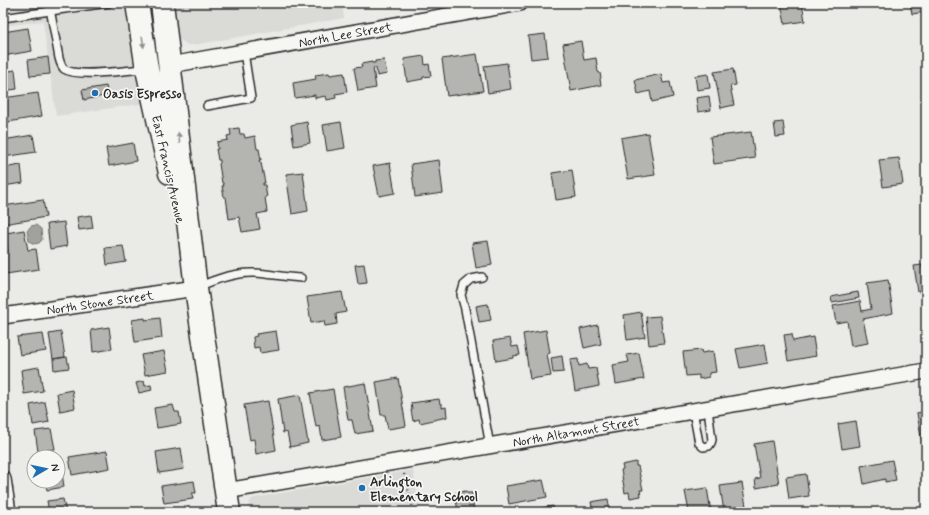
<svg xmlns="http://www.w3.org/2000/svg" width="929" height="515" font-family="Mynerve,sans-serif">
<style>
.built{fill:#dadad6}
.water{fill:#a1a19e;stroke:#727270}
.building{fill:#b4b4b1;stroke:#2b2b2b}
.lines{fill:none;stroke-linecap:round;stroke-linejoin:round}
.service-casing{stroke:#2b2b2b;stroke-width:10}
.minor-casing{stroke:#2b2b2b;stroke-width:18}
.primary-casing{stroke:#2b2b2b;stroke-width:25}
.path{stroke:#2b2b2b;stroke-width:2.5;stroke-dasharray:1 3;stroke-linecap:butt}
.service{stroke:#f6f6f2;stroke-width:7}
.minor{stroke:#f6f6f2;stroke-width:15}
.primary{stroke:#f6f6f2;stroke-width:22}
.oneway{fill:#90908e}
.poi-dot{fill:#1f6fb2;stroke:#f6f6f2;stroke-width:1.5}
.labels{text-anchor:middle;stroke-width:3.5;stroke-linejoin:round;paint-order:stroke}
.street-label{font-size:13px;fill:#2b2b2b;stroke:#f6f6f2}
.poi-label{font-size:13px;font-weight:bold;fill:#2b2b2b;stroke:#f6f6f2;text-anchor:start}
</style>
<rect width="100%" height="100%" fill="#eaeae6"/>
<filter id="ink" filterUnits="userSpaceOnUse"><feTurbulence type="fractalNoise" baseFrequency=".025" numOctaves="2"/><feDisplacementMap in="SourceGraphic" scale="8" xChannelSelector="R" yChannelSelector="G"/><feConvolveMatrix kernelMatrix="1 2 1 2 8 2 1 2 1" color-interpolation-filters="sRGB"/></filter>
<g filter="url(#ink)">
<path class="built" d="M3,3H129L147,103L56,116L43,21L3,26Z
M172,3H342L344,18L194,45H188L180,40L177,35Z
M413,470L420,512H249L248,506L250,501L253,498Z"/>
<path class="water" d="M36,225L41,229L42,240L39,243L34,244L29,241L27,231L31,226Z"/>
<path class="building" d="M781,3H802L805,21L785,24Z
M910,3H926V12L912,14Z
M28,28L32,51L3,56V32Z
M545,34L548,57L531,59L528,36Z
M581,41L584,60L596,58L598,72L600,73L601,78L600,79L601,85L571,91L563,44Z
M477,54L483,91L447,96L442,59Z
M424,56L425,65L429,64L431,76L423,77V79L407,82L404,59Z
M48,57L50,74L30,76L28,60Z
M384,60L387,74L377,76L376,68H373L376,88L358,91L354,68L362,67L361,64L372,62V63H375V61Z
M507,63L511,89L488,93L484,66Z
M733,69L736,85L730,86L734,105L721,108L714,72Z
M15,70L17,89L3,91V72Z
M329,73L330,75L344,73L347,92L335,94L336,98L327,100L326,96L315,98V95L295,98L293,83L316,79L315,75Z
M661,74L663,83L670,82L673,97L652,102L650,91L638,94L635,80Z
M708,74L710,88L697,90L695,76Z
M106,86L108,95L84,100L82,90Z
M38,93L42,116L3,123V98Z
M709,96L711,110L698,112L696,98Z
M307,122L310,143L294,146L291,125Z
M341,122L345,148L327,151L323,125Z
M783,122L785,136L776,137L774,123Z
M239,128L240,134H244L245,138L255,136L257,149H259L261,160H259L260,163H261L265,183H263V185H265L267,197H265L267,212L257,214L260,229L242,232L239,217L229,219L226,197H224L222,186H224L223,183H222L219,164L220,163V160H218L216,149H218L217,142L228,140L227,136L231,135L230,129Z
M751,132L755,158L714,164L710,137Z
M648,133L655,175L628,179L621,138Z
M33,135L36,152L3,157V140Z
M133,143L136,161L109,166L106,148Z
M899,158L903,184L883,187L879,160Z
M439,160L443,193L415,197L411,164Z
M390,163L395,193L379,196L373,166Z
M21,165L23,183L3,186V168Z
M572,170L576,197L556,200L552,173Z
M303,172L308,211L292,214L286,174Z
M43,200L46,217L3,224V206Z
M91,215L93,228L79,230L77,217Z
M64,222L67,246L50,249L47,224Z
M24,230L28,250L36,249L39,269L6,274L3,255V253L8,252L6,233Z
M488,241L492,265L476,268L472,243Z
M123,246L126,262L107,265L105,248Z
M364,264L367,283L358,284L355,265Z
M922,265V268H926V289H922L923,291L918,292L914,266Z
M888,280L893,313L863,319L868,343L851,346L847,321L836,323L833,306L860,301L862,311L871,309L867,283Z
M342,292L346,312L336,314L337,324L325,326L324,321L311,323L307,297Z
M858,292L859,298L832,303L831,297Z
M488,304L491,320L479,322L476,306Z
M641,312L645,337L627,340L624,315Z
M660,316L664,343L649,345L646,317Z
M145,318V320L160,318L162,338L135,342L132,320Z
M598,325L601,344L584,348L580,329Z
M109,327L112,349L93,352L91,330Z
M546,330L550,353L547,354L551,376L530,379L523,334Z
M276,331L279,350L260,353L259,347L254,348L253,337L257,336L256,334Z
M61,332L65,357L53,359L49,334Z
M43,334L46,351L20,355L17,337Z
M792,334L793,341L813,337L816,356L788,361L784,335Z
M510,338L512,347L518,346L520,355L513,356V358L496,361L493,341Z
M765,344L768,363L740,368L736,349Z
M701,350L702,353L713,351L716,372L709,373V377L699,379V375L686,376L683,352Z
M164,351L168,371L145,375L141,355Z
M639,353L644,379L616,384L613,365L629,362L627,355Z
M562,356L564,372L553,373L551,358Z
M67,357L69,368L54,370L53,359Z
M578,359L579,366L587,364L588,369L596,368L599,386L575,391L570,360Z
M39,367L43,391L24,394L21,370Z
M398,378L406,426L388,429L385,415H381L376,382Z
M144,381L145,386L151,385L152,390L139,393L136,383Z
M365,383L373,431L355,434L352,420H348L343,387Z
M333,389L341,437L322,440L320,426L316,427L310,393Z
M72,390L75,408L60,411L57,393Z
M300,395L308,443L290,447L287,432L283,433L278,399Z
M439,399L440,404H442V408L446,407L447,417L420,423L419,419L413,421L411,410H412L411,403Z
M268,401L276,450L256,454L254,439L250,440L244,405Z
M45,402L49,422L33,425L30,405Z
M173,405L175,412H179L181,424L157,428L154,408Z
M926,411V449H923L917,413Z
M856,421L860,446L842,449L838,424Z
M51,429L55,449L38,451L35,431Z
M772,441L779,484L756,488L755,479L760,478L754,444Z
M181,448L184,469L159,473L156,452Z
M107,451L110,468L72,475L69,457Z
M892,460L896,480L885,482V479L864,484L861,466Z
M636,462V466H638L643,490H640L641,496L630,498L629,492L625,493L621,470L623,469L622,465Z
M61,466L64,487L47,490L45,481H58V467Z
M806,474L809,496L789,499L786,477Z
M543,480L547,497L509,504L506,486Z
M194,481L196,493H192L193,499L164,503L161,486Z
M742,483L747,512H724L720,486Z
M707,488L711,512H689L685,491Z
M466,491L467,493H472L474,512H458L455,493Z
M63,499L66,512H49L47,501Z
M608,499L610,512H593L591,502Z
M553,506L554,512H541V508Z"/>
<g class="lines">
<defs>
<path id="service" d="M49,3L59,58C60,62 61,66 64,69C77,78 128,70 145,69
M3,18L50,11L109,3
M207,106L251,98L244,52
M482,277L471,279L464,285L461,295L465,309L490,446
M198,287C216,279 235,272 255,273C270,274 285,277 301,278
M693,411L699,443L703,447L709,446L711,443L712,440L708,409"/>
<g id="minor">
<path id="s1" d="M170,65L520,3"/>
<path id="s2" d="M3,316L196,288"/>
<path d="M3,479L8,512"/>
<path id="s3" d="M226,491L926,371"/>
</g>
<path id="primary" d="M137,3L147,69L170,173
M162,3L196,288L229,512"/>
</defs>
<use href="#service" class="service-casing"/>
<use href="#minor" class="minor-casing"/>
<use href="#primary" class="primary-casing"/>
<path class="path" d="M404,474L414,512"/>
<use href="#service" class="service"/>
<use href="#minor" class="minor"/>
<use href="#primary" class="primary"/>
</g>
<defs><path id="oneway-solid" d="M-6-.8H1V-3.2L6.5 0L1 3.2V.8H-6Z"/></defs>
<g class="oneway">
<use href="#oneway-solid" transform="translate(143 42) rotate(82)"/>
<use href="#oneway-solid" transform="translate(179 138) rotate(-97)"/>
</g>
</g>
<g class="poi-dot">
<circle cx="95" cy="93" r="4"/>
<circle cx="362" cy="488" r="4"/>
</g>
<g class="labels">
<g class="street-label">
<text dy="5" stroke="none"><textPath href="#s1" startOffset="178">North Lee Street</textPath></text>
<text transform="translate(169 169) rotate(77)" y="5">East Francis Avenue</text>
<text dy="5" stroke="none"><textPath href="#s2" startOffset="98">North Stone Street</textPath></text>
<text dy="5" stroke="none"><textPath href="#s3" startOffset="355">North Altamont Street</textPath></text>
</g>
<g class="poi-label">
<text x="103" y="98">Oasis Espresso</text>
<text x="370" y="486">Arlington<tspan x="370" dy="15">Elementary School</tspan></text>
</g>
</g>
<rect width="929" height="515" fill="none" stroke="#f6f6f2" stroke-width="16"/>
<rect x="8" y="8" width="913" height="499" fill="none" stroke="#2b2b2b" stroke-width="1.5" filter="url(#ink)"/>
<g transform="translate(46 469) rotate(81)"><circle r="19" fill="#f6f6f2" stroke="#a5a5a2"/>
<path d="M0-3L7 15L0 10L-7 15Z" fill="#1f6fb2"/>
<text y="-6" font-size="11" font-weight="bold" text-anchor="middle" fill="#2b2b2b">N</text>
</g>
</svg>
